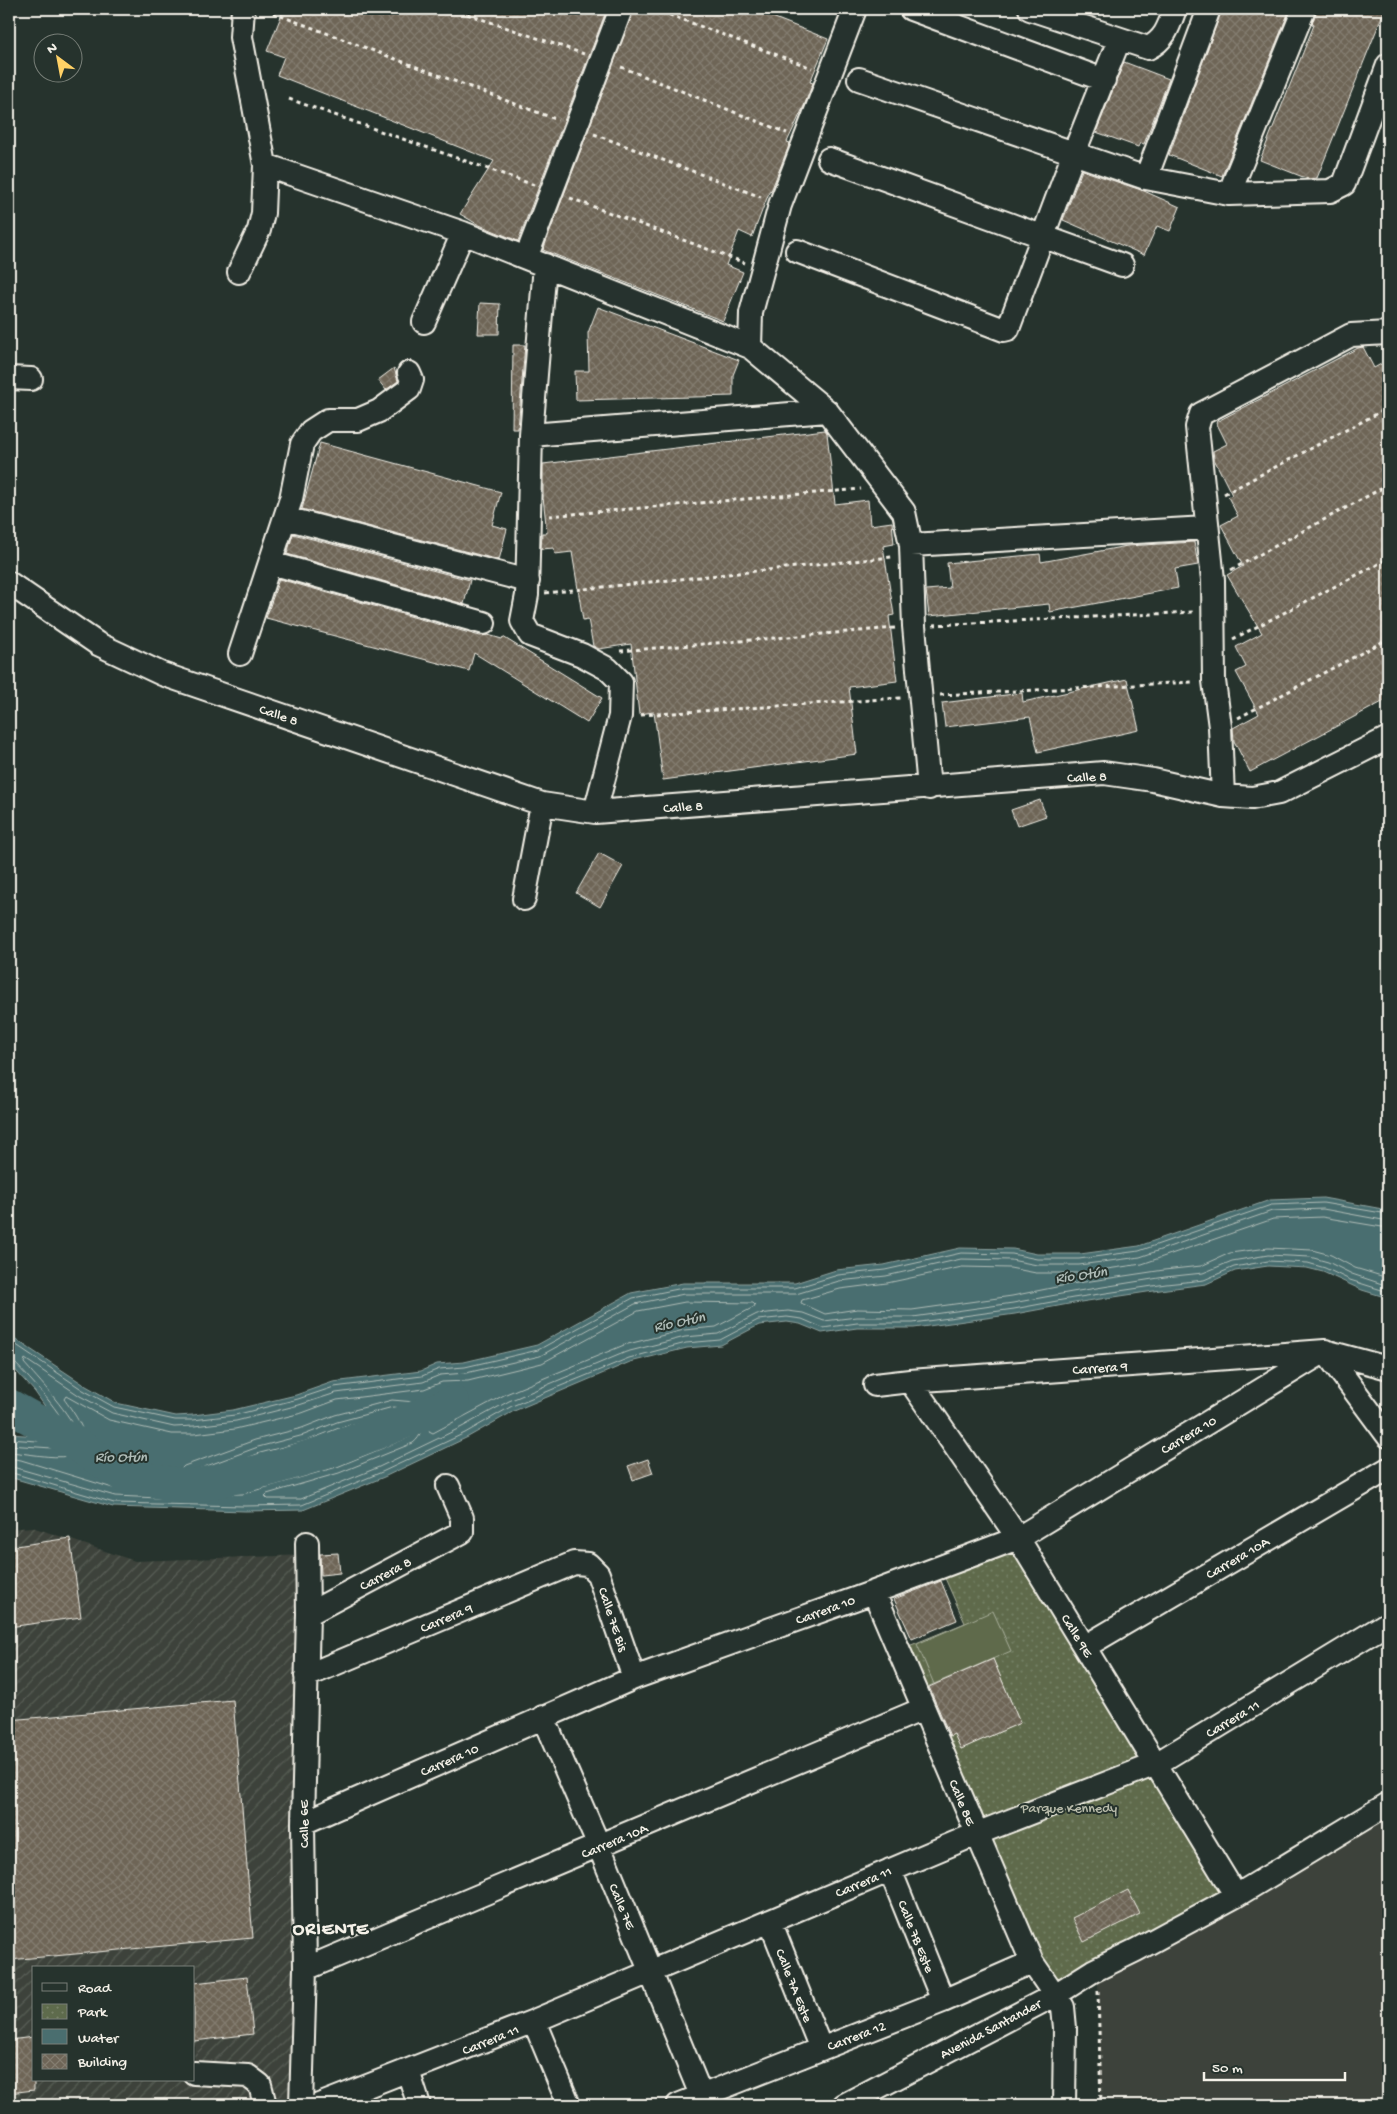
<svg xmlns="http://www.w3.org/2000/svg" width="1397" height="2114" font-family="'Gochi Hand',sans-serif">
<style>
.built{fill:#3c423a}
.industrial{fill:url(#industrial-furrows);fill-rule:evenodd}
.park{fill:url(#park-dots);stroke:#a9ae9a;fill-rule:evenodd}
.garden{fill:#5e6b4c;stroke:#a9ae9a}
.water{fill:#4a6e6f;stroke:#8ea29f;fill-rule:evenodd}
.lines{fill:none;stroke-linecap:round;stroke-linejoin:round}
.shore{stroke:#b0bdb8;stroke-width:1}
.river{stroke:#4a6e6f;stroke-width:34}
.building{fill:url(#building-cross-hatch);stroke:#f4f1e8}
.minor-casing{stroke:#f4f1e8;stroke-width:26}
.path{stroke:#f4f1e8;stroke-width:3;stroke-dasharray:4 4;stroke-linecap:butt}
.minor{stroke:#26332d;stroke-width:22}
.labels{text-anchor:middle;stroke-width:4;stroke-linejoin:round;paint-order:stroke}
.street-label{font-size:14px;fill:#f4f1e8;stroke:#26332d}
.park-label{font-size:14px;fill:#b8bbaa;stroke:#26332d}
.water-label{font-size:15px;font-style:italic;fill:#b0bdb8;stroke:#26332d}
.district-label{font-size:19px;font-weight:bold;letter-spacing:1px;fill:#f4f1e8;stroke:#26332d}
</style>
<defs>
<pattern id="industrial-furrows" width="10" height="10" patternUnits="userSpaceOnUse" patternTransform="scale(1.25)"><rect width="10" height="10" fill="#3c423a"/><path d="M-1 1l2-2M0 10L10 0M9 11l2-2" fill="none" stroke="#595e56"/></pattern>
<pattern id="park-dots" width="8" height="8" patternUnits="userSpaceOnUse" patternTransform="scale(1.25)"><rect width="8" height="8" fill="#5e6b4c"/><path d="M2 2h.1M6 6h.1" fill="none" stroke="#768166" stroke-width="1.8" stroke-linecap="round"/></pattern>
<pattern id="building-cross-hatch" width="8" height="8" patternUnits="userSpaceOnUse" patternTransform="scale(1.25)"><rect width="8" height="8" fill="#6e6557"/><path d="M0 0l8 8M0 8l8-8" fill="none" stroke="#837c6f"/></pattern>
</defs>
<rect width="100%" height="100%" fill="#26332d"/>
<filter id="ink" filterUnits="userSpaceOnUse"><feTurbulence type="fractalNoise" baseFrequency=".02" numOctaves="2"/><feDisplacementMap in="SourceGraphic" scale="10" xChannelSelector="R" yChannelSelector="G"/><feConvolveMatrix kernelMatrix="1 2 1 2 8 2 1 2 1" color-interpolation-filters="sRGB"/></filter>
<g filter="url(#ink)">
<path class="built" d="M1388,1804V2105H1101L1098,1983L1136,1950Z"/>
<path class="industrial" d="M32,1527L135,1561L307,1555L301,2105H9V1529ZM34,1968H194V2080H34Z"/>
<path class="park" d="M1018,1538L1236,1896L1055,1995L899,1650L965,1623L940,1567ZM993,1659L1020,1723L961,1749L954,1734L948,1736L927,1687Z"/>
<path class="garden" d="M993,1611L1011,1651L934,1684L917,1644Z"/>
<path class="water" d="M1323,1198L1388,1210V1298L1362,1290L1323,1272L1307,1268L1268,1266L1235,1271L1206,1284L1167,1289L1074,1303L1015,1314L914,1328H857L822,1333L800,1324L787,1322L759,1325L721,1345L687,1348L630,1362L514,1411L468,1437L384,1477L303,1510L245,1511L113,1507L9,1477V1434L67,1438L35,1392L9,1363V1335L86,1386L116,1403L176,1416L193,1415L233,1410L296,1395L333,1382L421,1371L437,1364L464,1362L537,1345L631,1293L683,1283H795L836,1270L884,1265L960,1248L1013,1249L1037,1254H1080L1139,1246L1270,1200ZM397,1418L413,1421L408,1433L335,1463L242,1489H192L191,1484L262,1458L308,1445L340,1432Z"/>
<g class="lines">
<path class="shore" d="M1388,1228L1322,1217L1273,1219L1142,1264L1079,1273H1036L1010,1268L962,1267L887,1283L840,1289L802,1300L801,1303L825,1314L857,1309L912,1310L1012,1296L1071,1284L1164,1270L1201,1266L1230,1253L1268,1248L1312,1250L1331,1255L1355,1268L1388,1278
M9,1340L83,1390L114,1407L175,1420H193L235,1415L298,1399L334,1387L422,1376L439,1369L465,1367L538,1350L633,1298L683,1288H795L838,1275L885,1270L961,1253L1012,1254L1037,1259H1079L1139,1251L1271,1205L1323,1203L1388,1214
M9,1360L14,1362C32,1381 63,1413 71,1437L69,1441L65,1443L9,1439
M395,1413L413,1415L416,1418L417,1423L412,1436L337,1467L243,1494L193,1495L188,1491L186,1484L189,1480L260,1453L306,1441L339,1428Z
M9,1445L66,1449C73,1447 78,1443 77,1435C75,1418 36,1377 24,1363L25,1359L80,1396L112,1413L174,1427L194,1426L236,1421L299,1405L336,1393L423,1382L440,1375L466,1373L540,1356L635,1304L684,1294H796L839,1281L886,1276L961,1259L1011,1260L1037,1265H1079L1140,1257L1272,1211L1323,1209L1388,1221
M9,1452C26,1453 53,1459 68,1456C103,1450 74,1413 64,1399L66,1396L109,1420L172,1434H194L235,1429L302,1413L337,1400L424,1389L442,1382L468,1381L542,1363L638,1311L685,1302L753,1303L755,1305L754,1307L716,1327L684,1330L624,1345L506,1394L433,1433L429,1431L431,1418L424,1406L415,1402L392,1400L335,1415L302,1428L255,1440L184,1466L174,1476L171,1491L116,1489L21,1460L9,1458
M9,1466L115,1496L181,1499L183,1496L180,1483L185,1474L258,1447L304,1435L337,1422L393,1407L415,1410L421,1415C426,1424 421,1437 413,1443L339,1473L267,1494L265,1496L268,1499H301L379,1467L462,1427L509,1401L626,1352L685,1337L718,1334L757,1314L788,1311L803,1313L824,1321L857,1317H913L1013,1303L1072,1292L1165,1277L1203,1273L1232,1261L1268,1255L1310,1257L1328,1262L1352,1274L1388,1286
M9,1472L114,1503L244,1506L302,1505L382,1472L465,1433L512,1406L629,1358L686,1343L720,1340L758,1320L787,1317L802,1319L823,1328L857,1323H913L1014,1309L1073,1298L1166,1284L1204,1280L1234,1267L1268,1261L1308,1263L1325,1268L1350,1280L1388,1292"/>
<path class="river" d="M9,1406L67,1438L123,1475L190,1487L270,1469L326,1452L453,1403"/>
</g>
<path class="building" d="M284,9H607L518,241L477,224L460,214L494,161L277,75L284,57L267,51Z
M634,9H752L828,39L810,82L813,83L804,106L787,142L790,143L771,191L770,190L752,237L739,231L726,265L743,272L723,321L543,250Z
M1222,9H1290L1222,176L1169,155Z
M1317,9H1385L1317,178L1308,179L1260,160L1314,25L1312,24Z
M1124,62L1169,79L1144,144L1140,143L1138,147L1096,132Z
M1082,170L1144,191L1180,207L1170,231L1157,226L1144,255L1063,220Z
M480,303L500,304L499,334H478Z
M598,307L739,360L733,375V396L576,400L575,371H589L588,333Z
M513,345H525L518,429H512Z
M1363,347L1374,368L1388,360V699L1250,772L1234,741L1233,728L1259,714L1236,672L1246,667L1236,647L1262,633L1227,575L1243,566L1221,525L1238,516L1228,497L1232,495L1214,459L1213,451L1227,444L1216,422L1358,348Z
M394,368L398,381L386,390L378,380Z
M825,430L827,433L835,504L868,500L870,525L892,522L894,544L883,546L894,615L889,616L897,681L849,687L857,754L663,780L654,712L639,714L631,644L599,649L593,646L588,619L583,620L572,552L555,554L554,548L541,549L542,533H547L543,497V464Z
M320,443L501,492L492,525L507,529L499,560L302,509Z
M293,534L470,580L464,604L287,554Z
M1194,542L1198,565L1175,569L1178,588L1050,612L1049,604L929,616L926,590L950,588L947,563L1040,554L1041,562L1127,546Z
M279,579L480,636L488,635L502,639L503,637L602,698L587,723L474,653L469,671L266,618Z
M1127,679L1139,730L1038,752L1030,717L945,727L942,703L1022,693L1023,702Z
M1040,800L1046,816L1017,826L1011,810Z
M599,853L623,866L600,907L576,893Z
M648,1459L653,1473L633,1480L628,1466Z
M70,1538L81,1617L9,1627V1547Z
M338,1553L340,1573L321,1575L320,1554Z
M941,1581L957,1620L912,1639L894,1599Z
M993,1659L1020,1723L961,1749L954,1734L950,1736L929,1687Z
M233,1700L253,1938L9,1960V1720Z
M1128,1890L1140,1914L1084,1942L1072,1918Z
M247,1977L253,2034L194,2041V1983Z
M34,2037V2090L9,2093V2040Z"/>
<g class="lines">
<defs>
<path id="minor" d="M855,9L780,205L751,313L750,347L827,411L904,512L911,545L914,626L929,788
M911,9L1104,80
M1030,9L1148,48C1165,40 1169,26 1175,9
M859,79L1146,178L1229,194L1330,191L1344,184L1388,65
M829,159L1122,265
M265,165L463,233L750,347
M1146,178L1209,9
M1229,194L1304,9
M797,251L1004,330L1008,329L1074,153L1119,40
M526,258L621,9
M545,265L531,435L527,595L522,621L530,635L582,655L608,669L621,682L620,716L595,812
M239,272L259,230L263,213L265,165L241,37L243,9
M424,322L463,233
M9,378L31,379
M531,435L827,411
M285,518L528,581
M911,545L1206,528
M271,563L484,623
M9,583L98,644L162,674L542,804L595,812L1104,773L1153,780L1223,796L1252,798L1279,793L1388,738
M240,654L291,499L302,444L311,431L328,420H358L379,411L409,389L412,380L409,373
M1223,796L1220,727L1214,681L1213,580L1197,427L1201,414L1351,335L1388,333
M524,899L542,804
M1325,1351L1388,1436
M910,1381L1018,1538L1236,1896
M875,1385L910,1381L1325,1351L1388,1368
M874,1592L1032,1962L1063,2007L1065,2028L1064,2105
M308,1614L462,1532V1518L448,1486
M1086,1646L1388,1469
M306,1676L574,1563L588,1564L598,1574L634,1678
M543,1717L599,1846L701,2095
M303,1823L634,1678L874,1592L1018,1538L1325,1351
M890,1870L943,2001
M770,1921L821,2049
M305,1969L923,1709
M534,2021L569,2105
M408,2071L419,2105
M194,2073L248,2076L260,2085L265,2105
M301,2105L305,1969L303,1823L308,1614L307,1543
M319,2105L534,2021L976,1834L1156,1764L1388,1623
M678,2105L943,2001L1032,1962
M844,2105L1055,1995L1093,1971L1136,1950L1236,1896L1388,1804"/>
</defs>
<use href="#minor" class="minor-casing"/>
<path class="path" d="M452,9L584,54
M654,9L812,68
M273,13L558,120
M621,67L787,133
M289,99L534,185
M594,134L761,197
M570,198L745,263
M1224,494L1388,408
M549,516L861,489
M1231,570L1388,485
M545,593L892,557
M933,625L1194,612
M1233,639L1388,559
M620,651L895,628
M940,695L1193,682
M641,715L901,698
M1238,718L1388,639
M1098,1991L1101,2105"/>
<use href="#minor" class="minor"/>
</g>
</g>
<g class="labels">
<g class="street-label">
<text transform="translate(279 714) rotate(19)" y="5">Calle 8</text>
<text transform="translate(1087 776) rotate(-2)" y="5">Calle 8</text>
<text transform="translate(683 806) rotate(-4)" y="5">Calle 8</text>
<text transform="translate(1100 1367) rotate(-4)" y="5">Carrera 9</text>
<text transform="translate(1188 1434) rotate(-31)" y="5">Carrera 10</text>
<text transform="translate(1237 1557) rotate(-30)" y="5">Carrera 10A</text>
<text transform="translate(385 1573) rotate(-28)" y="5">Carrera 8</text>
<text transform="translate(825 1609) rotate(-20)" y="5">Carrera 10</text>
<text transform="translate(446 1617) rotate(-23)" y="5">Carrera 9</text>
<text transform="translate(614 1619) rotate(71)" y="5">Calle 7E Bis</text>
<text transform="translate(1078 1635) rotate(58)" y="5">Calle 9E</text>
<text transform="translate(1232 1718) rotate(-31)" y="5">Carrera 11</text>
<text transform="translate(449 1759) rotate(-24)" y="5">Carrera 10</text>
<text transform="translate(963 1802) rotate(67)" y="5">Calle 8E</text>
<text transform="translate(303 1824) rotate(-90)" y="5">Calle 6E</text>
<text transform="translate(614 1840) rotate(-23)" y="5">Carrera 10A</text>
<text transform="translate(863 1881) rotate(-23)" y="5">Carrera 11</text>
<text transform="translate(623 1906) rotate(67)" y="5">Calle 7E</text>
<text transform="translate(917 1936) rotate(68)" y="5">Calle 7B Este</text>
<text transform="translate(795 1985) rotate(68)" y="5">Calle 7A Este</text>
<text transform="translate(990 2028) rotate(-28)" y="5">Avenida Santander</text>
<text transform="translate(856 2035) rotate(-21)" y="5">Carrera 12</text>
<text transform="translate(490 2039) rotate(-22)" y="5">Carrera 11</text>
</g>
<g class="park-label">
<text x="1069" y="1812">Parque Kennedy</text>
</g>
<g class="water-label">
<text transform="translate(1081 1274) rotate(-8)" y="5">Río Otún</text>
<text transform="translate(679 1321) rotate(-12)" y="5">Río Otún</text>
<text x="121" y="1461">Río Otún</text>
</g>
<g class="district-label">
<text x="331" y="1934">ORIENTE</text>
</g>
</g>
<rect width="1397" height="2114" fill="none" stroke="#26332d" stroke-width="30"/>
<rect x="15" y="15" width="1367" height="2084" fill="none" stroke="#f4f1e8" stroke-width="2" filter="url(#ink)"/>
<rect x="32" y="1966" width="162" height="115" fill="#26332d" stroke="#787f78"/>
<rect x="42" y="1983" width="25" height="8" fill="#26332d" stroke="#787f78"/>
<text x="78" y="1992" font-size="15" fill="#f4f1e8">Road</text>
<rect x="42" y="2004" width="25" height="15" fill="url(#park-dots)" stroke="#787f78"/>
<text x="78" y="2016" font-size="15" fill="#f4f1e8">Park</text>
<rect x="42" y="2029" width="25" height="15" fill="#4a6e6f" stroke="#787f78"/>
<text x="78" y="2042" font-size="15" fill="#f4f1e8">Water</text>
<rect x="42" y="2054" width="25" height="15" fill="url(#building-cross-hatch)" stroke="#787f78"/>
<text x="78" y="2066" font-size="15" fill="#f4f1e8">Building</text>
<g transform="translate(58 58) rotate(328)"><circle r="24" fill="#26332d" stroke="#787f78"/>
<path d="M0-4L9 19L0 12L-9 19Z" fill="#ffd166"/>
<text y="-8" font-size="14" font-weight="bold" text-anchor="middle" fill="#f4f1e8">N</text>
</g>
<path d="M1204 2072v8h141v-8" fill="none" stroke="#f4f1e8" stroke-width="2.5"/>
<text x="1212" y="2072" font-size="15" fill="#f4f1e8" stroke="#26332d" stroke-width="4" paint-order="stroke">50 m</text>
</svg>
